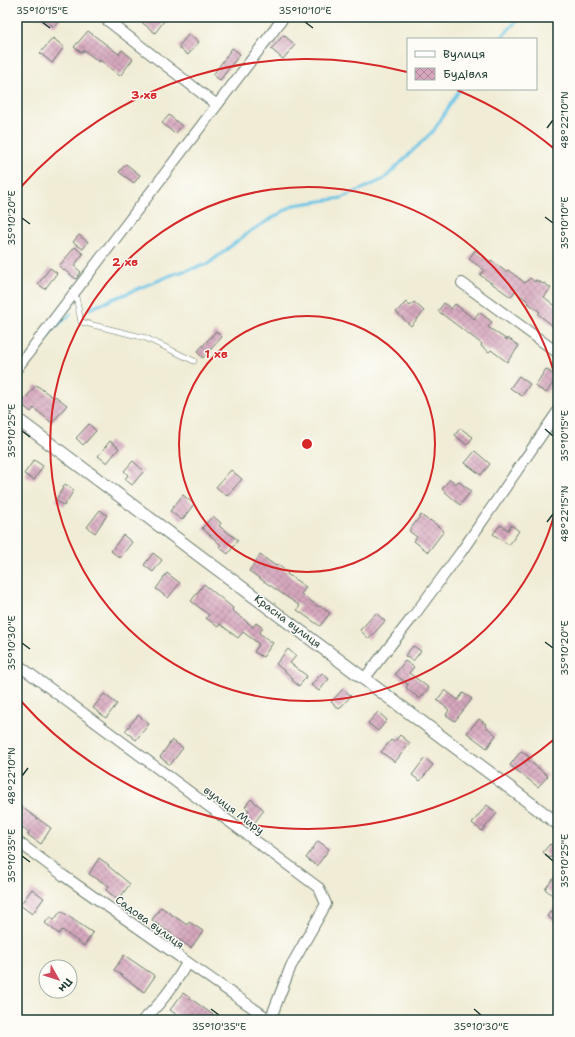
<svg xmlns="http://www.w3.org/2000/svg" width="575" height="1037" font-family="'Shantell Sans',sans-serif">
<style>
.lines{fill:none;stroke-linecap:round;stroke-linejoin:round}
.stream{stroke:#69c4e6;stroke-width:3}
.building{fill:url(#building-cross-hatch)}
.service-casing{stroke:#687a6c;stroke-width:6}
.minor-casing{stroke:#687a6c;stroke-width:12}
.tertiary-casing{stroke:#687a6c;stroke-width:14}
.service{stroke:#fff;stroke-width:5}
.minor{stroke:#fff;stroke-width:10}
.tertiary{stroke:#fff;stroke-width:12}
.ticks{fill:none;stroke:#1f3d34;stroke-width:1.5}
.ring{fill:none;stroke:#d62828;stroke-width:2}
.labels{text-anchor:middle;stroke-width:3;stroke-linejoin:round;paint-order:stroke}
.street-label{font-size:11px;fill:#1f3d34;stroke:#fdfcf7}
.centre{fill:#d62828;stroke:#fdfcf7;stroke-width:2}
.ring-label{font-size:12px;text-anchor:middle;font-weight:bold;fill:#d62828;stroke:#fdfcf7;stroke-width:3;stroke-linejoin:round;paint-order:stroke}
.neatline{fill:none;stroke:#1f3d34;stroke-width:1.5}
.ticks-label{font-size:10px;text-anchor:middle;fill:#1f3d34}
</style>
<defs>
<pattern id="building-cross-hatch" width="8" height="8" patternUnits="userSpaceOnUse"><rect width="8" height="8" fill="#d6a7be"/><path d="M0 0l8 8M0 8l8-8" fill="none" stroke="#ad899b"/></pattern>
</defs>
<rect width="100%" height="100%" fill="#fdfcf7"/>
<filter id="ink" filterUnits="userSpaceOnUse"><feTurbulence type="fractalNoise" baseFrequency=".025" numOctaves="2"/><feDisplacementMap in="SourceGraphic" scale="8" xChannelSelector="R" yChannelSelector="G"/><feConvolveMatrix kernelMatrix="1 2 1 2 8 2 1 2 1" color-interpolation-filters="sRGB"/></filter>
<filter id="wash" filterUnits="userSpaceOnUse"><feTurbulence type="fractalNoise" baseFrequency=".012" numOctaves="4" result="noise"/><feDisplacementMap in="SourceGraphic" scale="16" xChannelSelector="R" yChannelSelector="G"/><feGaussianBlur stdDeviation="0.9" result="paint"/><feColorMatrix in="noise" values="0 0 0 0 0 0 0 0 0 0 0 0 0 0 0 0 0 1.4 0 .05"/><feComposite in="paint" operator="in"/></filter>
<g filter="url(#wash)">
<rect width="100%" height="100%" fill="#f0ecd5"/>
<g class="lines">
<path class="stream" d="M500,39L520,17
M89,309L174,274L208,264L249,232L294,205L342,198L384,179L434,130L460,89
M17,377L53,329L71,314"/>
</g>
<g id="blocks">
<path class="building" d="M41,17H62L54,27Z
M135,17H167L155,33Z
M88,31L119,54L122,50L133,59L120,76L100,60L99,62L84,50L82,53L74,47Z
M189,34L199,42L188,55L178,47Z
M284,35L295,45L283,59L271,49Z
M53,38L64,47L52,63L40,53Z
M232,48L240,54L220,80L213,75Z
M169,115L182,126L175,134L162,123Z
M126,164L140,175L134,183L119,172Z
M79,235L88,242L83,249L73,242Z
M75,247L83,254L74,266L81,272L76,279L59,266Z
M475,250L490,262L491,260L506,272L508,270L525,283L530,278L535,282L536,280L543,284L544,283L551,288L544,297L558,308V330L538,314L540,312L528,303L529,302L515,291L511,297L480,275L484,270L469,259Z
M50,268L57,273L45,289L38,284Z
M406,302L410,306L414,302L424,311L411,326L396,312Z
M444,303L451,309L455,304L474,319L479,312L492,322L488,327L507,340L508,338L519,346L507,362L491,350L489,352L481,346L482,344L438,311Z
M216,331L222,337L203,358L197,352Z
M546,369L557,377L546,393L535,386Z
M519,376L530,384L522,396L510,388Z
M36,385L54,398L55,396L67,405L52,423L34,408L31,412L21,404Z
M89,424L96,431L83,445L76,438Z
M460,428L473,437L467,445L455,435Z
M110,441L119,448L107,463L98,456Z
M475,451L490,464L481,475L465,463Z
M34,460L43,466L34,480L24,474Z
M133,461L144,471L132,485L125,479L128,475L124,471Z
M231,470L242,479L227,496L216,487Z
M450,479L456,484L458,481L471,491L460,505L442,489Z
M65,484L74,490L64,506L56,500Z
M183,495L194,504L182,520L170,511Z
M100,510L107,515L95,533L87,527Z
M421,515L429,521L430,520L444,531L428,552L414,541L417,537L409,531Z
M213,516L221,523L219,526L238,540L228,554L219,547L221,545L202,528Z
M500,525L508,530L511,525L519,531L509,545L493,534Z
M123,535L132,542L120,558L111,551Z
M153,553L162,560L153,572L144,565Z
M260,555L276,566L277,564L288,573L287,574L306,587L301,594L319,607L320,606L330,613L320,626L297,610L300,606L249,571Z
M167,573L180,583L168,598L156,589Z
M204,584L233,608L232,610L253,627L256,623L263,628L259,633L273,643L263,657L254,652L259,644L243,632L238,638L220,624L218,627L206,618L209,615L191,601Z
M376,613L385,621L369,639L360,630Z
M413,646L421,651L413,661L405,656Z
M288,649L296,656L290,663L307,676L299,686L292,680L293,678L276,664Z
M405,661L414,667L409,673L429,688L420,699L406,688L408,685L395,674Z
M322,673L329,679L319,691L311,685Z
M343,689L351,696L339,709L331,702Z
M445,690L458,700L463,693L472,699L455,721L446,715L449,710L437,700Z
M104,694L117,704L106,718L93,708Z
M378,712L387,720L378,731L368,723Z
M138,715L149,724L136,740L125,731Z
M479,719L486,724L485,726L496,735L487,748L467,733Z
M400,735L410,743L395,762L381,752L391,740L394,742Z
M172,740L183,748L170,765L160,757Z
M521,751L529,757L527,759L548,776L538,787L510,765Z
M425,758L433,765L420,781L412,775Z
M251,799L264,810L252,826L243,819L249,810L245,807Z
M17,804L51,828L41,844L28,835L29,832L17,824Z
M487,805L497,813L482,831L472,823Z
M318,841L329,849L317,866L306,858Z
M550,844L557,850L550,858L543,852Z
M99,858L109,865L108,866L130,884L118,900L106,890L109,886L89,874Z
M558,873V900L545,889Z
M32,889L44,898L32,914L20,905Z
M558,902V924L547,916Z
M161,907L187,925L189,922L203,931L191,948L152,920Z
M61,911L93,933L84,946L62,930L59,934L45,923L50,917L54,920Z
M124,955L155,976L144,992L114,970Z
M183,993L220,1020H184L170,1010Z"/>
</g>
</g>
<g filter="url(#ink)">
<use href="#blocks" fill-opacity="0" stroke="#687a6c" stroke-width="1"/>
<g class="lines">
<defs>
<path id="service" d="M75,294L77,301L81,322L146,338L194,361"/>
<path id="minor" d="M103,17L217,105
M462,283L558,353
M17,368L284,17
M17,664L319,888L326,904L291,966L270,1020
M364,679L415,614L461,552L558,411
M17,841L64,876L270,1020
M143,1020C161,1004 175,984 187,963"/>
<path id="tertiary" d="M17,419L558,824"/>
</defs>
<use href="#service" class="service-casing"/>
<use href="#minor" class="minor-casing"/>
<use href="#tertiary" class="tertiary-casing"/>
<use href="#service" class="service"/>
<use href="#minor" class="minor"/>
<use href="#tertiary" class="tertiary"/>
</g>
</g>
<path class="ticks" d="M42,22L50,28M305,22L313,28M547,128L553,120M545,217L553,223M22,218L30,224M545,429L553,436M22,431L30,437M547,522L553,514M545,642L553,648M22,643L30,649M22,776L28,768M545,854L553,861M22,856L30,862M211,1009L219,1015M474,1009L481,1015"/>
<g class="ring">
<circle cx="307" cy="444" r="128"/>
<path d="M558 500A257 257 0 1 1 558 388"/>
<path d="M557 737A385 385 0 0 1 19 699M19 189A385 385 0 0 1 407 72M457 90A385 385 0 0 1 557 151"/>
</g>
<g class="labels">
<g class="street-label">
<text transform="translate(288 621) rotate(37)" y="4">Красна вулиця</text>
<text transform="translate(234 810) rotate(37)" y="4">вулиця Миру</text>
<text transform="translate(150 922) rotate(36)" y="4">Садова вулиця</text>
</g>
</g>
<circle cx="307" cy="444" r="6" class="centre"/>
<g class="ring-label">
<text x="144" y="99">3 хв</text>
<text x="125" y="266">2 хв</text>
<text x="216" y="358">1 хв</text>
</g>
<rect width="575" height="1037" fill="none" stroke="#fdfcf7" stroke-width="44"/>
<rect x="407" y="38" width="130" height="52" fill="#fdfcf7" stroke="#a4b0a9"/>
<rect x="415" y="51" width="20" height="6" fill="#ffffff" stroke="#a4b0a9"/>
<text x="443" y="58" font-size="12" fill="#1f3d34">Вулиця</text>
<rect x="415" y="68" width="20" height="12" fill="url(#building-cross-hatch)" stroke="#a4b0a9"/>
<text x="443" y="78" font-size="12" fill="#1f3d34">Будівля</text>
<g transform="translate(58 979) rotate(129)"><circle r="19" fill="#fdfcf7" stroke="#a4b0a9"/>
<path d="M0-3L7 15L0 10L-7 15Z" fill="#d1495b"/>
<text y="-6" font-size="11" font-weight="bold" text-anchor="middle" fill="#1f3d34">Пн</text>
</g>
<rect x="22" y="22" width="531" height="993" class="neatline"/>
<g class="ticks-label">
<text x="42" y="14">35°10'15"E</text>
<text x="305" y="14">35°10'10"E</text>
<text transform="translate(564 120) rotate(-90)" y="4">48°22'10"N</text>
<text transform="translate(11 218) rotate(-90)" y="4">35°10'20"E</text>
<text transform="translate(564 223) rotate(-90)" y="4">35°10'10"E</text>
<text transform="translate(11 431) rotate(-90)" y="4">35°10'25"E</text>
<text transform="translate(564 436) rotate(-90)" y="4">35°10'15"E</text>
<text transform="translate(564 514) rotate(-90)" y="4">48°22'15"N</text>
<text transform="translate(11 643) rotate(-90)" y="4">35°10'30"E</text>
<text transform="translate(564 648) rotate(-90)" y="4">35°10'20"E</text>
<text transform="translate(11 776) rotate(-90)" y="4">48°22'10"N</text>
<text transform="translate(11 856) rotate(-90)" y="4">35°10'35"E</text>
<text transform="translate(564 861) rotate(-90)" y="4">35°10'25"E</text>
<text x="219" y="1030">35°10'35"E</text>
<text x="481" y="1030">35°10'30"E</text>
</g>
</svg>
